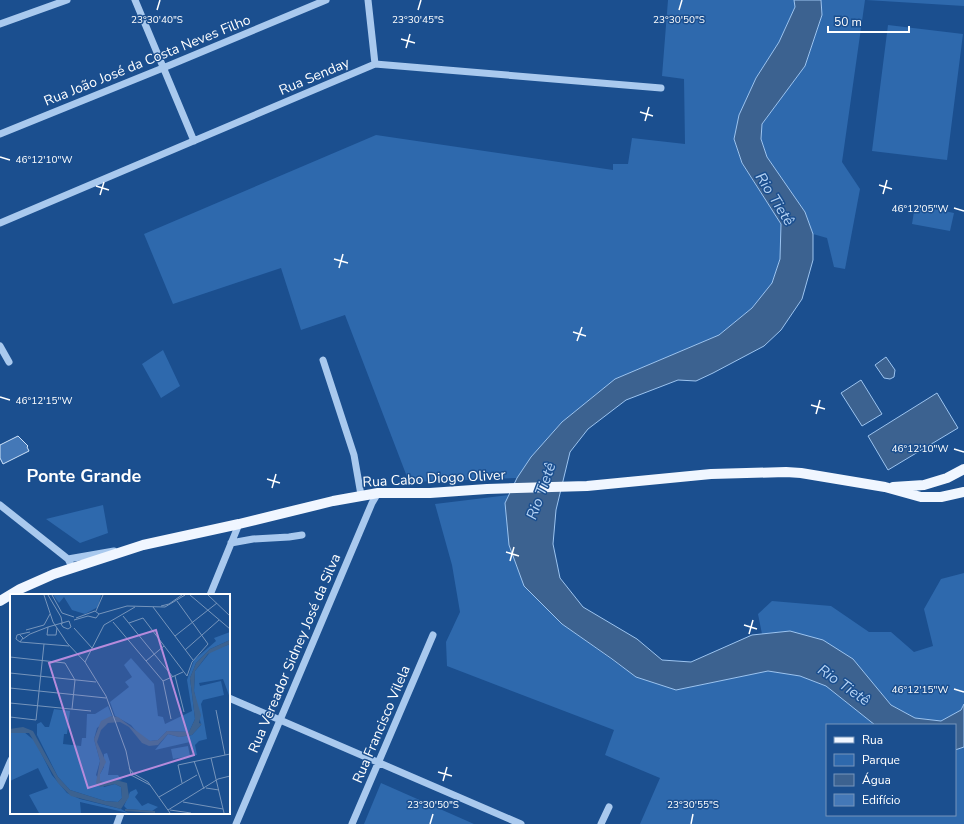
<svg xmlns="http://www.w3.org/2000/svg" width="964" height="824" font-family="'Nunito Sans',sans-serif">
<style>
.green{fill:#2e69ad}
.water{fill:#3c6290;stroke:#9cc4f0}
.building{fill:#4478b7;stroke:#cfe3fa}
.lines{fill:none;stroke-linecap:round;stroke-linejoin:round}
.minor{stroke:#a9c9ee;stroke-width:7}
.major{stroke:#f0f6ff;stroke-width:10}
.ticks{fill:none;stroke:#fff;stroke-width:1.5}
.labels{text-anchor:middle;stroke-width:3;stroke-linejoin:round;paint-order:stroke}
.street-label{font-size:14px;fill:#fff;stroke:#1b4f8f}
.water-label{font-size:15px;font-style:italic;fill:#b5d3f5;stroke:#1b4f8f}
.district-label{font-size:18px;font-weight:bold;fill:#fff;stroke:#1b4f8f}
.inset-river{fill:none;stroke:#3c6290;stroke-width:2}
.inset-road{fill:none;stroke:#7695bc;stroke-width:1}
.view{fill:#b68bdc;fill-opacity:0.15;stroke:#b68bdc;stroke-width:2}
.inset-edge{fill:none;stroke:#fff;stroke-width:2}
.ticks-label{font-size:10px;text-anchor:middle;fill:#fff;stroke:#1b4f8f;stroke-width:3;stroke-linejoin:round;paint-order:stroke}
</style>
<rect width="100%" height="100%" fill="#1b4f8f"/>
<path class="green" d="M668,0H794L795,7L779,42L756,78L734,139L742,164L781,224L780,259L772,283L752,308L719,335L615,379L562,422L531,457L517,478L409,482L345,315L301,330L281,268L173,304L144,234L376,135L613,170V164H628L632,138L685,144L684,79L662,76Z
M821,0H865L842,162L860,189L845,269L834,267L827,238L813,234L805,212L767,157L761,139L762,124L805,66L822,15Z
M866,0H964V6Z
M888,25L963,34L947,160L872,151Z
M915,205L954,213L950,231L912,224Z
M163,350L180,386L161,398L142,364Z
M509,495L505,503L562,624L636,677L676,690L768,671L800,676L826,686L875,725H827V815H955V750L964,747V824H640L660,778L605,755L614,730L447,666L446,642L460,612L452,565L435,504Z
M103,505L108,533L80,543L46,519Z
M964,573V704L961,710L941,721L915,718L891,705L853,660L790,631L762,634L758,614L772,601L831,606L869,632H891L914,652L933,646L924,609L941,579Z
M381,783L474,824H364Z"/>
<path class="water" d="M794,0H821L822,15L805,66L762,124L761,139L767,157L805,212L813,234V260L802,299L781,330L764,346L713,373L696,381L678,380L626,400L588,429L570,452L556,510L553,544L560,578L583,607L637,639L662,660L691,662L752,635L790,631L823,640L853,659L891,705L915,718L941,721L961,710L964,704V747L955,750V725H875L826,686L800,676L768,671L676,690L636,677L612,659L562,624L524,586L509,545L505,503L517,478L531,457L562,422L615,379L719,335L752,308L772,283L780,259L781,224L742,163L734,139L739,115L756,78L779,42L795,7Z
M886,357L895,370L894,377L890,379L884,378L875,365Z
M861,380L882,414L862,426L841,393Z
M937,393L958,428L888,470L868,436Z"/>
<path class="building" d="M18,436L28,446L27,447L29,451L3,464L0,458V445Z"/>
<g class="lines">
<path class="minor" d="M135,0L194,141
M368,0L375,64
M0,24L67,0
M0,134L163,68L326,0
M0,223L375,64L661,88
M0,346L9,362
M323,360L354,455L361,495
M0,505L68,559L72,567
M231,543L253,539L289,537L302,535
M68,559L114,551
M210,595L239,524
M229,698L521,824
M0,786L11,760
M117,824L121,813
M236,824L372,503L378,493
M352,824L433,635
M601,824L609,807"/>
<path class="major" d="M893,487L924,485L947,478L964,469
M0,601L20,589L54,574L143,545L239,524L333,501L378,493H430L487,489L587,486L711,474L786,472L801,473L885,487L921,497H941L964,492"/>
</g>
<path class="ticks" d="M157,10L160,0M418,10L421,0M679,10L682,0M401,39L415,43M406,48L410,34M640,112L653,116M645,121L649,107M0,157L10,160M879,185L892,189M96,186L109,190M883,194L887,180M100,195L104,182M954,208L964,211M334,259L348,263M339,268L343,254M573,332L586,336M577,341L582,327M0,397L10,400M811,405L825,409M816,414L820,400M954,449L964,452M267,479L280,483M272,488L276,474M506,552L519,556M510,561L514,547M744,625L757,629M749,634L753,620M954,689L964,692M438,772L452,776M443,781L447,767M430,824L433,814M691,824L693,814"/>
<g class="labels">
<g class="street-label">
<text transform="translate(147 60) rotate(-22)" y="5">Rua João José da Costa Neves Filho</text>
<text transform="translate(314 76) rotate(-23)" y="5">Rua Senday</text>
<text transform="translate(434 478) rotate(-3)" y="5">Rua Cabo Diogo Oliver</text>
<text transform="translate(294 653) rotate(-67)" y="5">Rua Vereador Sidney José da Silva</text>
<text transform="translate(381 724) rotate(-67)" y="5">Rua Francisco Vilela</text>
</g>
<g class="water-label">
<text transform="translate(775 199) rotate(58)" y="5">Rio Tietê</text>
<text transform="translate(541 491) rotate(-70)" y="5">Rio Tietê</text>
<text transform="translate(844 685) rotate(35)" y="5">Rio Tietê</text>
</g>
<g class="district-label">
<text x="84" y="482">Ponte Grande</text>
</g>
</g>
<g transform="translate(10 594)">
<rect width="220" height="220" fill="#1b4f8f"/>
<path d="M43,1H91L88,13L75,20L62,16L54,3L49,9ZM220,38V46L200,55L186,69L180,84L185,125L179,138L157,137L148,146L140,147L131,143L121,131L105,122L100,108L119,93L115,88L122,83L114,71L121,64L144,90L148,122L153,123L155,130L182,117L177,86L184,66L206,47L204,44ZM220,50V104L213,85L189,89L190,92L211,87L214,101L193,106L191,110L197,145L189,147L185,151L187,161H184L180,148L145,156L158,140L169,143L182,141L191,131L184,97L185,77L201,57ZM98,112L102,122L87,134L84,145L90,167L86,181L94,193L105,190L111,193L112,204L108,208L95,207L60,196L48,183L27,141V130L31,128L35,133H39L44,115L60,117L57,140H54L53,150L71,152L72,144H76L77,120H85ZM14,138L25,147L42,181L57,199L70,205L111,215L118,219L70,208L71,219H29L19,201L38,194L28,174L0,187V139ZM178,152L180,162L163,165L161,155ZM97,159L100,168L98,181H108L112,186L95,189L90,187V180L94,173V160ZM126,195L128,199L125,203L132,212L138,209L148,213L142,217L117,215L114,212L120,198Z" fill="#2e69ad"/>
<path d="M220,46V50L198,60L185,77L184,97L191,121L189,129L192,130L182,141L169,143L158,140L148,151L139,152L132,149L119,133L110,128L98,129L91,136L87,148L96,168L90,180V187L95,189L106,186L117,189L119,203L111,215L61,202L48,189L19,139H0V135L6,134L13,133L23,137L48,183L60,196L95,207L108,208L112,204L111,193L105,190L90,193L86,189L90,167L84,145L91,127L101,122L108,123L140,147L148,146L157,137L179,138L185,125L180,84L186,69L200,55Z" fill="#3c6290"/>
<path class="inset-river" d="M115,216L145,218"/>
<path class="inset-road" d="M34,1L43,28L47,34L46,41H37L38,33M42,1L52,19L64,23M180,1L220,35M198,1L220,22M151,12L159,10L172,1M143,13L183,66M86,17L93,1M89,20L117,12L155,13L175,1M113,22L163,83M64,26L78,22L86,24L89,20L85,17L66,24M103,28L153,87L161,125M119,29L133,24L177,82L182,68L198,50L167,7M47,34L57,49L75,68L96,102L116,157L121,181L140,191M64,34L82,54M16,36L34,31L40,20M10,41L13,44L10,48L6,45L7,41L11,40L20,38M165,42L207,9M13,45L20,40L38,33L59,27L61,33L58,35L53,33L51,30H52V28L51,23L38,1M10,48L59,52M175,56L209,26M0,63L55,69L65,86M136,67L154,52M75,68L94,31L125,13M0,79L86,88M165,82L174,118M153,87L173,78M0,94L96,104M0,109L81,117M62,115L65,86M206,116L215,161M0,123L26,126L34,50M201,164L214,219M184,167L194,195M119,174L124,180L138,188L160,219M172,189L168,171L220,160M196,194L209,196M149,203L187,181M173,208L213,215M158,216L208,185L220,182M160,216L181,219"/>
<path class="view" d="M146,36L184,161L78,194L39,69Z"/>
<rect width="220" height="220" class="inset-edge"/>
</g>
<g class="ticks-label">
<text x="157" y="23">23°30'40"S</text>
<text x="418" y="23">23°30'45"S</text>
<text x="679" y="23">23°30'50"S</text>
<text x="44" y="163">46°12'10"W</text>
<text x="920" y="212">46°12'05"W</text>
<text x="44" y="404">46°12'15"W</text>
<text x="920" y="452">46°12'10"W</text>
<text x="920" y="693">46°12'15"W</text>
<text x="433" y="808">23°30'50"S</text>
<text x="693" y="808">23°30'55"S</text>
</g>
<rect x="826" y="724" width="130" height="92" fill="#1b4f8f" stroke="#7695bc"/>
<rect x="834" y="737" width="20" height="6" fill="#f0f6ff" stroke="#7695bc"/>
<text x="862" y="744" font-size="12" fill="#ffffff">Rua</text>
<rect x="834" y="754" width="20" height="12" fill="#2e69ad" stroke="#7695bc"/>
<text x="862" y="764" font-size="12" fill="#ffffff">Parque</text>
<rect x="834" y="774" width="20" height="12" fill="#3c6290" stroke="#7695bc"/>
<text x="862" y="784" font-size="12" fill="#ffffff">Água</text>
<rect x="834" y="794" width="20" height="12" fill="#4478b7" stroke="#7695bc"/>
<text x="862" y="804" font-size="12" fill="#ffffff">Edifício</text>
<path d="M828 26v6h81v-6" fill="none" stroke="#ffffff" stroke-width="2"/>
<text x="834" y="26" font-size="12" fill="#ffffff" stroke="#1b4f8f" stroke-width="3" paint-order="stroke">50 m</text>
</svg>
